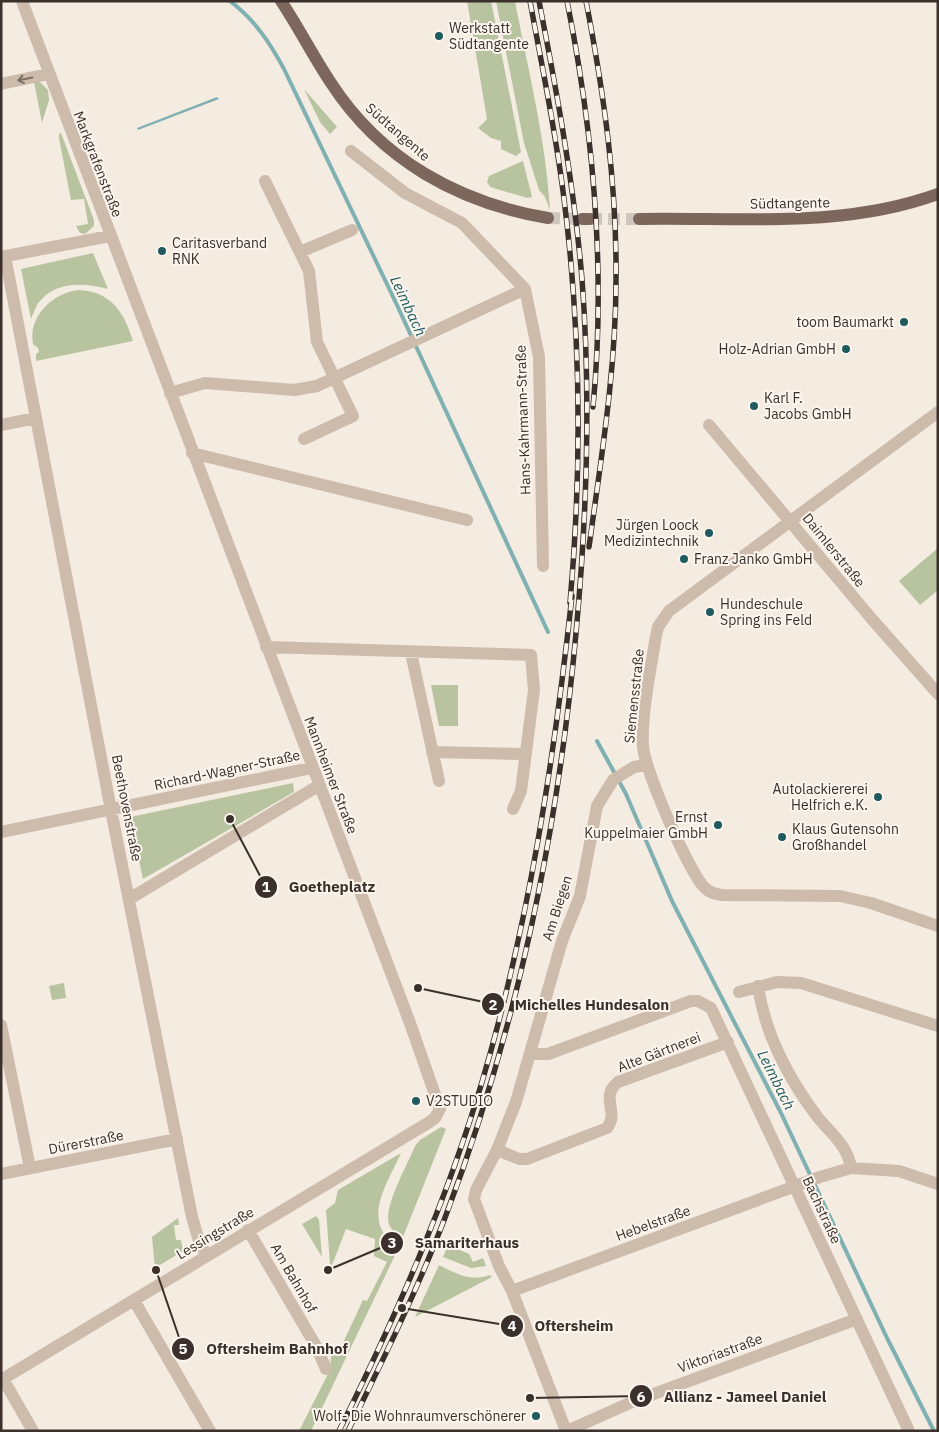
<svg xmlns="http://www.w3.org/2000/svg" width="939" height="1432" font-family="'IBM Plex Sans',sans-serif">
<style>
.green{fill:#b8c4a0}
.water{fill:#7fb0b2}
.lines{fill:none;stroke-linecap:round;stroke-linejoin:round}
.stream{stroke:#7fb0b2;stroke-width:4}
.major-tunnel{stroke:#cfc6bd;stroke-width:12;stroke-dasharray:12 6;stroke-linecap:butt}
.minor{stroke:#cdbbac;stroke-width:12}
.major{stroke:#7d675c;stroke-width:12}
.rail-casing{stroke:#3b302b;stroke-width:5.5}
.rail{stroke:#fbf5ee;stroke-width:4;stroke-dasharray:11;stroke-linecap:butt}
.oneway{stroke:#7d6f65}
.poi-dot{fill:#1f5a5e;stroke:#fbf5ee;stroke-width:2}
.labels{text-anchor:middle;stroke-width:4;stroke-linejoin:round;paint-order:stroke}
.poi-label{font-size:14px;fill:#3b302b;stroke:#fbf5ee;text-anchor:start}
.street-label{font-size:14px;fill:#3b302b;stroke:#fbf5ee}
.water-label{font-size:15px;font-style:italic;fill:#1f5a5e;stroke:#fbf5ee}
.leader{fill:none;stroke:#3b302b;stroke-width:2}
.callout-dot{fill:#3b302b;stroke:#fbf5ee;stroke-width:2}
.mark-label{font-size:15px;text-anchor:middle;font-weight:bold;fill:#fff}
.callout-label{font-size:15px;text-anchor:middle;font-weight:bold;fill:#3b302b;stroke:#fbf5ee;stroke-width:4;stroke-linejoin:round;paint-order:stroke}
</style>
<rect width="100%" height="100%" fill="#f4ebe1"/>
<path class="green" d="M467,1H491L521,152L516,156L501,149V141L491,138L478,128L487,119Z
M496,1H515C528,70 546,140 550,210L545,197L539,190L524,143Z
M39,81L48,90L49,100L42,123L34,82Z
M304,89L337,127L330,134L320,122Z
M61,133L94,220V226L85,234L80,233L76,226L88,224L84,199L71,200L59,138V134Z
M523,161L532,197L527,198L490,187L487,182L489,176Z
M93,253L108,289C85,283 57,281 40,301C36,305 33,314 31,319L21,269Z
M78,290C111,291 124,312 133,341L36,361V354L39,352L38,348L33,344C28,316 53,293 78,290Z
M938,548V590L920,605L899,581Z
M431,685H458V726H439Z
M293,783L294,792L143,879L130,817Z
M64,983L66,998L52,1000L49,986Z
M441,1127L446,1129L403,1237C397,1233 391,1231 389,1224C383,1207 408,1164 415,1146L420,1140Z
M401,1153C386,1187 360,1220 398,1249L311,1431H299L330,1370L331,1356L343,1343L363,1300L367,1301L387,1262L374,1256L375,1239L346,1229L332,1265L330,1264L326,1210L335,1203L338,1190Z
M316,1216L319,1220L322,1257L302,1224Z
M178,1218L179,1225H174L176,1240H181L183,1251L155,1268L152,1237Z
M448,1245L469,1254L473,1262L483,1258L486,1266L471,1268L443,1257Z
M439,1265C457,1274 470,1282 490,1275L492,1277L415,1317Z"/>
<path class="water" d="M217,97L219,99L138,130L137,128Z"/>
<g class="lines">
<path class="stream" d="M230,1C255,20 270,43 284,69L396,303L548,632
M597,741L626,794L672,901L781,1113L887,1338L934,1431"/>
<path class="major-tunnel" d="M548,218L582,219
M590,219H639"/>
<path class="minor" d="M1,84L48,74
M351,151L405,193L462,223L525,289L539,357L543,566
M265,181L309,271L317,342L353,416L304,439
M300,252L352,230
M5,256L111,810L192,1217L199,1241L207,1256
M1,257L110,236
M170,393L205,383L294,390L317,386L525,289
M938,412L669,611L658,627L656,636C651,668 641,715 643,746C644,768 689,873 705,888C710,893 715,894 722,895L840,896L871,903L938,926
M1,425L36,418
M709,425L871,618L938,694
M192,453L467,520
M266,647L531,655L534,690L521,791L513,809
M411,653L439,781
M432,752L525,754
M1,832L311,768
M129,899L318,786
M758,986C765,1034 787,1076 816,1115C829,1132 848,1145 851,1168L899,1171L938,1184
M739,992L777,982L801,983L938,1026
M1,1025L30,1168
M530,1054H548L691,1001H698L711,1008L909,1431
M497,1150L519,1159H527L607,1128C620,1111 599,1098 618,1082L728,1042
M1,1174L177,1139
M248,1230L316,1346L326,1369
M512,1291L820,1177L851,1168
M135,1302L210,1431
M3,1379L33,1431
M1,1380L428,1123L435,1118L440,1109L410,1023L22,1
M566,1431L512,1291L499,1266L474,1199L476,1190L497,1150L516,1102L562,941L580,896L597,806L613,780L634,767L646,765
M567,1431L632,1402L857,1319"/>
<path class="major" d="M281,1C299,28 313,56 331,83C381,160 459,203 548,218
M582,219H590
M639,219C740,217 842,229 938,194"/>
<defs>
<path id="rail" d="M530,1C542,67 556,132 564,199C581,332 582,469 570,603
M567,1C594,135 606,271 593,407
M586,1C604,94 617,185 616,280C616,370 601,459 589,547
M339,1431C395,1318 446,1203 482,1082C529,923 554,760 572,596
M348,1431C383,1360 418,1289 446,1215C517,1028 558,832 576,633C587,515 591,397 582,279C574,185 557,93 539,1"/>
</defs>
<use href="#rail" class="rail-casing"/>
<use href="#rail" class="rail"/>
</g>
<defs><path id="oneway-shaft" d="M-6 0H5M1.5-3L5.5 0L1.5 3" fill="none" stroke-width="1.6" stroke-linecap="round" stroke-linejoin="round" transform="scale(1.25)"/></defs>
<use class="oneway" href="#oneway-shaft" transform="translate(25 79) rotate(168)"/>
<g class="poi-dot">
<circle cx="439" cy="36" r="5"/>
<circle cx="162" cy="251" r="5"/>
<circle cx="904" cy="322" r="5"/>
<circle cx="846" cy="349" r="5"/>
<circle cx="754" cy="406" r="5"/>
<circle cx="709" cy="533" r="5"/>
<circle cx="684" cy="559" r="5"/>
<circle cx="710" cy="612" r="5"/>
<circle cx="878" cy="797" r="5"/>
<circle cx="718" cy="825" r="5"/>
<circle cx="782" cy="837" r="5"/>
<circle cx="416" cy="1101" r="5"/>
<circle cx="536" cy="1416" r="5"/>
</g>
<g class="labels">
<g class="poi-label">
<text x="449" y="33">Werkstatt<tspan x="449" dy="16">Südtangente</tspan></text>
<text x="172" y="248">Caritasverband<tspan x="172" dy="16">RNK</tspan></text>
<text x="894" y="327" text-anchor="end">toom Baumarkt</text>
<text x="836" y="354" text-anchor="end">Holz-Adrian GmbH</text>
<text x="764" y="403">Karl F.<tspan x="764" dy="16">Jacobs GmbH</tspan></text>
<text x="699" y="530" text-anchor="end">Jürgen Loock<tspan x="699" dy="16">Medizintechnik</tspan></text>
<text x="694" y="564">Franz Janko GmbH</text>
<text x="720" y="609">Hundeschule<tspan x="720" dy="16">Spring ins Feld</tspan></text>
<text x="868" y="794" text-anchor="end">Autolackiererei<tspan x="868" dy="16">Helfrich e.K.</tspan></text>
<text x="708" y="822" text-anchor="end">Ernst<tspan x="708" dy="16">Kuppelmaier GmbH</tspan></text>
<text x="792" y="834">Klaus Gutensohn<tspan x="792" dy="16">Großhandel</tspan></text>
<text x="426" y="1106">V2STUDIO</text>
<text x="526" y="1421" text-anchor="end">Wolf- Die Wohnraumverschönerer</text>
</g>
<g class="street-label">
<text transform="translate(398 132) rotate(41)" y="5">Südtangente</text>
<text transform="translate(98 164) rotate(69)" y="5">Markgrafenstraße</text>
<text transform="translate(790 203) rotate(-1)" y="5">Südtangente</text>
<text transform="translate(523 420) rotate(-92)" y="5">Hans-Kahrmann-Straße</text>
<text transform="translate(834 550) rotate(51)" y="5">Daimlerstraße</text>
<text transform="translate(634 696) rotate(-84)" y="5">Siemensstraße</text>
<text transform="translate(227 770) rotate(-12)" y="5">Richard-Wagner-Straße</text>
<text transform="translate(331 775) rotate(69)" y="5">Mannheimer Straße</text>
<text transform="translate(127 808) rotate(79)" y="5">Beethovenstraße</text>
<text transform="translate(557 908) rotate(-72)" y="5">Am Biegen</text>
<text transform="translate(659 1052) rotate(-21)" y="5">Alte Gärtnerei</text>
<text transform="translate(86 1142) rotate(-11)" y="5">Dürerstraße</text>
<text transform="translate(822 1210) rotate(65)" y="5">Bachstraße</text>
<text transform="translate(653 1223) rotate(-20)" y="5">Hebelstraße</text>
<text transform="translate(215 1233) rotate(-31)" y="5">Lessingstraße</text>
<text transform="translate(294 1278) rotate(60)" y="5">Am Bahnhof</text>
<text transform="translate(720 1353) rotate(-20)" y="5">Viktoriastraße</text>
</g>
<g class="water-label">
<text transform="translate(408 306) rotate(65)" y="5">Leimbach</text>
<text transform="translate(776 1080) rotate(63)" y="5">Leimbach</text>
</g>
</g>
<path class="leader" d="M230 819L266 887M418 988L493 1004M328 1270L392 1243M402 1308L512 1326M156 1270L183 1349M530 1398L641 1396"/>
<g class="callout-dot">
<circle cx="230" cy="819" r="5"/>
<circle cx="418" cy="988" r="5"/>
<circle cx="328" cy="1270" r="5"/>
<circle cx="402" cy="1308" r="5"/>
<circle cx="156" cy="1270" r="5"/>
<circle cx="530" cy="1398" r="5"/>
<circle cx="266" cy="887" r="12"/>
<circle cx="493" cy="1004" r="12"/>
<circle cx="392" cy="1243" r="12"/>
<circle cx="512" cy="1326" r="12"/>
<circle cx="183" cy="1349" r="12"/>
<circle cx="641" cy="1396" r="12"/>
</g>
<g class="mark-label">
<text x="266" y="892">1</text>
<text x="493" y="1010">2</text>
<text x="392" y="1248">3</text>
<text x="512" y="1331">4</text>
<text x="183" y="1354">5</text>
<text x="641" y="1402">6</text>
</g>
<g class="callout-label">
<text x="332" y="892">Goetheplatz</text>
<text x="592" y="1010">Michelles Hundesalon</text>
<text x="467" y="1248">Samariterhaus</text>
<text x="574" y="1331">Oftersheim</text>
<text x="277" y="1354">Oftersheim Bahnhof</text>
<text x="745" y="1402">Allianz - Jameel Daniel</text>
</g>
<rect width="939" height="1432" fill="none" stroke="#3b302b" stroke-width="5"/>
</svg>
